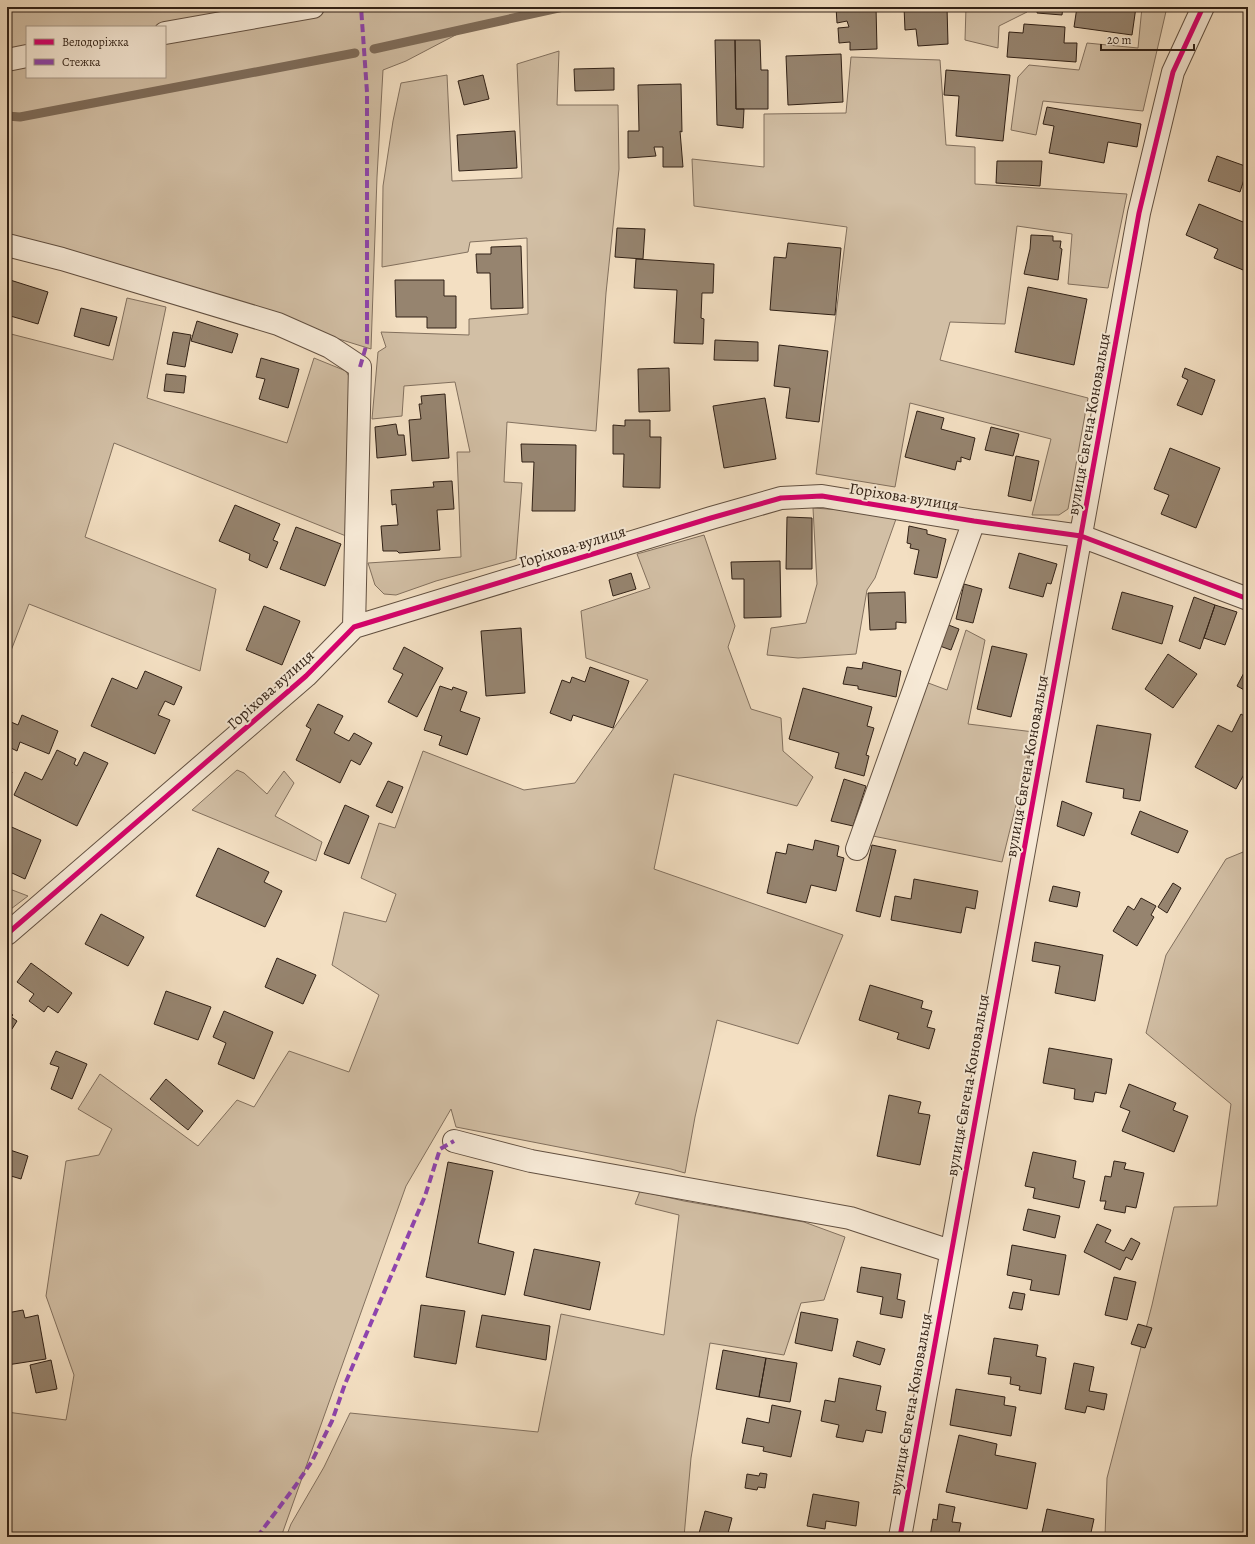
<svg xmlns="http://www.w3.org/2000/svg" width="1255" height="1544" font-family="Alegreya,serif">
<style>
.green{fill:#d2bfa5;stroke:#82705e;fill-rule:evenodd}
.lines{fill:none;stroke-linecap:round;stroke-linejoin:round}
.stream{stroke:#7e6c5a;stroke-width:9}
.building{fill:#96846f;stroke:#312116}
.street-casing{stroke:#625041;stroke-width:24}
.street{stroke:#f7ead7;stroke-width:22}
.quiet{stroke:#8e44ad;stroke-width:4;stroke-dasharray:8 4;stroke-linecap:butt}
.cycleway-casing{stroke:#f7ead7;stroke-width:8}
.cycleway{stroke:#d6006c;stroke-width:5}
.labels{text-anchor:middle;stroke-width:4;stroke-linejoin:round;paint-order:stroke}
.street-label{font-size:16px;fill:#312116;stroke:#f7ead7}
</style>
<rect width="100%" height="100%" fill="#f3dfc2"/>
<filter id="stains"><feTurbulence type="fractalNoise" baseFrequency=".005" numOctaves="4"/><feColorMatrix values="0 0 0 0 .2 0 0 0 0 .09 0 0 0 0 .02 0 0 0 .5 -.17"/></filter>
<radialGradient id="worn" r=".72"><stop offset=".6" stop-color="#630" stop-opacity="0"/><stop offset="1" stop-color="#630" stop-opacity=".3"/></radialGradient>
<path class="green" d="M7,7H563L467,29L406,61L383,70L377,177L371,349L7,236ZM27,27H165V77H27Z
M966,7H1027V12L999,26L998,48L965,40Z
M1142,7H1167L1143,111L1043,101L1036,135L1011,130L1018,77L1029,65L1079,70L1087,43L1138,48Z
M559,51L557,105H618L619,169L606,293L596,431L507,422L504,482L522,483L516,559L436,581L396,595L384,594L375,585L368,563L461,557L457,452H470L455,382L404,386L402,416L372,419L378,352L386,347L381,332L469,335V319L528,314L527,238L470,242L468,252L382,267L383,186L393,121L401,83L447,75L452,181L522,178L517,64Z
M851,57L940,60L946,145L975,147V184L1127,194L1108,288L1068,284L1072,234L1017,226L1005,324L950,322L940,360L1088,398L1068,509L1059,515H1032L1051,439L910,403L895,487L816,474L847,227L694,206L692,159L764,167V114L846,113Z
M127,298L166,307L147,398L287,443L314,358L346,371L354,386L346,536L114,443L85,537L216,589L200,671L29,604L7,661V333L113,360Z
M813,508L843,510L896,519L875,578L867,590L856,654L798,658L767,655L771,628L806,623L817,584Z
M704,535L735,626L728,647L751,709L781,718L783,751L813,777L797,806L674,774L654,869L843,935L798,1044L717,1020L695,1117L685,1173L671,1169L456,1127L451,1109L406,1186L281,1537H7V1412L66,1420L74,1375L46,1296L66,1161L99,1155L112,1129L78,1109L100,1074L198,1146L237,1100L254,1107L289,1051L349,1072L379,995L332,965L344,912L386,922L396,894L361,878L379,823L395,828L423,751L524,790L575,783L648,680L586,658L581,611L650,588L637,554Z
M966,630L985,640L968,724L1034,732L1002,862L873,836L923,681L947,690Z
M237,770L244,773L267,794L284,771L294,783L275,816L322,842L316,861L192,810Z
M1248,850V1537H1105L1107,1478L1152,1305L1174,1207L1217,1206L1231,1104L1146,1033L1166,955L1226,859Z
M7,888L28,896L7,912Z
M640,1191L684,1201L804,1222L845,1237L824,1300L801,1303L784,1355L710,1343L691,1458L684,1537H286L291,1524L324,1467L350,1413L538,1432L561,1314L664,1335L679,1215L635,1204Z"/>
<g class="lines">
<path class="stream" d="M374,49L563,7
M7,116L20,117L355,53"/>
</g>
<path class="building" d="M836,7H876L877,49L850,50V42L839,43L838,28L849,27L847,21L837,23Z
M904,7H947L948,44L918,46L916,29L905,30Z
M1038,7H1063L1062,15L1037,13Z
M1077,7H1136L1132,35L1074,27Z
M1024,24L1065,27L1064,43H1077L1076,62L1007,57L1009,32L1023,33Z
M715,40H735L736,109H744L743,128L717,125Z
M735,40H760L761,70H768V109H736Z
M841,54L843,102L788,105L786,56Z
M614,68V90L575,91L574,69Z
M946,70L1010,75L1003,141L956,136L959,96L944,95Z
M483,75L489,99L464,105L458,81Z
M681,84L682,132L680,131L683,167H663V147H654L656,156L628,158V131H639L638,85Z
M1047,107L1141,124L1137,147L1108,142L1104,163L1049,153L1054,126L1043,124Z
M515,131L517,168L459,171L457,135Z
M1217,156L1248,167L1240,192L1208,181Z
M997,161H1042L1040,186L996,183Z
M1199,204L1248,224V272L1214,258L1218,249L1186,235Z
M617,228L645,229L643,259L615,257Z
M1031,235L1053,236V241H1061L1060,248L1062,249L1058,280L1024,274L1030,249Z
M788,243L841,248L835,315L770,310L774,257L786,258Z
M521,246L523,308L491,309L490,273H477L476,254H491V247Z
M636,259L714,264L713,293H702L701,318L704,319L703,344L674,343L677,290L634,288Z
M7,279L48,292L38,324L7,315Z
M395,280H444V296H456V328H427V317H396Z
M1028,287L1087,299L1074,365L1015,352Z
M81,308L117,317L109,346L74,336Z
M197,321L238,334L232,353L191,341Z
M173,332L191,335L185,367L167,364Z
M715,340L758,342V361L714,360Z
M779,345L828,351L819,422L786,418L790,388L774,386Z
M261,358L299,369L288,408L259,399L265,379L256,377Z
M669,368L670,411L639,412L638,369Z
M1185,368L1215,380L1202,415L1177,405L1188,380L1182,377Z
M166,374L186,376L184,393L164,391Z
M445,394L449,458L412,461L409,420L421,419L419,404H422L421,396Z
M765,398L776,459L724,468L713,406Z
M917,411L944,418L941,429L975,438L970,460L961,457V462L957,461L955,470L905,457Z
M625,420H650V437H661L660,488L623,487L624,454H613V425L625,426Z
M396,424L398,435H404L406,455L377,458L375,427Z
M991,427L1019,434L1013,456L985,450Z
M521,444L576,445L575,511H532L534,462H522Z
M1170,448L1220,468L1196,528L1161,514L1169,495L1154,489Z
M1016,456L1039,461L1031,501L1008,496Z
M452,481L454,509L437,510L440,550L399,553L397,551H383L381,526L398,525L396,504L392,505L391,490L434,487L433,482Z
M235,505L280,524L273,540L278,542L267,568L249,560L250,554L219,541Z
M787,517L812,518V569H786Z
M909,526L927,530V534L946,539L937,578L914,574L919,550L910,548L911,544L907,543Z
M296,527L341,544L325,586L280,569Z
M1019,553L1057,564L1051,584L1047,583L1043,597L1009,588Z
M780,561L781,617L744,618V579H732L731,562Z
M631,573L636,589L613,596L609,580Z
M964,584L982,589L973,623L956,619Z
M905,592L906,623L896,622V629L870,630L868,593Z
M1122,592L1173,606L1162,644L1112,629Z
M1194,597L1215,605L1200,649L1179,641Z
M1215,605L1237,612L1225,645L1204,638Z
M264,606L300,621L282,665L246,650Z
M946,624L959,629L951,650L937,645Z
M521,628L525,693L486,696L481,631Z
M992,646L1027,654L1011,717L977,709Z
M404,647L443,668L417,717L388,702L403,674L393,669Z
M1168,654L1197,674L1173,708L1145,689Z
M863,662L901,671L896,697L858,689V686L843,684L847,667L862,669Z
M1248,665V692L1237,686Z
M590,667L629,681L613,728L573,715L571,721L550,713L562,680L570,683L572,677L585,682Z
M145,671L182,687L174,705L165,701L158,715L170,720L155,754L91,726L112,678L137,689Z
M440,686L452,690L453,687L467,692L460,711L480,718L467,755L439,745L442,736L424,730Z
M803,688L872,707L867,726L874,728L866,755L869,756L864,776L835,768L839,753L789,739Z
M318,704L343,716L334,733L349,741L354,733L372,743L360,765L351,760L340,783L296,760L311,729L306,726Z
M1241,714L1248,718V767L1236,789L1195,767L1218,725L1232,732Z
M22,715L58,731L49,754L20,742L17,751L7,746V733L11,722L18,725Z
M1097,725L1151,734L1140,801L1123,798L1124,789L1086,782Z
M57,750L76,759L74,764L77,766L84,752L108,763L77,826L14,795L25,772L42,780Z
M7,770L12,772L7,783Z
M844,779L866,786L853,826L831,821Z
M388,781L403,787L392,813L376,806Z
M1062,801L1092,813L1084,836L1057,826Z
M345,805L369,816L349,864L324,854Z
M1140,811L1188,831L1178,853L1131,834Z
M7,825L41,840L25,879L12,873L10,878L7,876Z
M815,840L839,846L837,856L844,858L836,891L811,885L806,903L767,893L776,852L786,854L788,844L813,850Z
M872,845L896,850L880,917L856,911Z
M218,848L269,872L264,882L282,891L265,927L196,896Z
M914,879L978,891L975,909L966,907L961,933L891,920L895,896L911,899Z
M1173,883L1181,888L1167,913L1158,907Z
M1053,886L1080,892L1077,907L1049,901Z
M1141,898L1156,906L1151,915L1154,917L1137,946L1113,931L1128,906L1134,910Z
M101,914L144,937L128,966L85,944Z
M1035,942L1103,955L1095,1001L1055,993L1060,966L1032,961Z
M277,958L316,975L303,1004L265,987Z
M31,963L72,993L58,1013L48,1006L44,1012L29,1001L34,994L17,982Z
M870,985L923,1001L921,1008L932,1011L927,1027L935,1029L929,1049L897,1039L899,1033L859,1020Z
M166,991L211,1007L198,1040L154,1024Z
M7,1011L13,1015L11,1017L17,1021L12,1029L9,1027L7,1030Z
M224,1011L273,1032L254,1079L218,1064L226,1043L213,1037Z
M1049,1048L1112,1059L1106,1094L1095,1092L1093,1102L1074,1099L1075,1089L1043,1083Z
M56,1051L87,1064L72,1099L51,1089L59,1067L50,1064Z
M166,1079L203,1111L188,1130L150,1099Z
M1129,1084L1176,1103L1173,1110L1188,1116L1174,1152L1122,1131L1130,1111L1120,1107Z
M889,1095L921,1102L918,1113L930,1115L920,1165L877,1156Z
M7,1135L10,1137L7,1146Z
M7,1149L28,1156L21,1179L11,1176L8,1183H7Z
M1033,1152L1076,1161L1073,1178L1085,1181L1079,1208L1033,1198L1035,1188L1025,1186Z
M1114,1161L1126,1163L1124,1169L1144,1173L1136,1208L1126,1206L1125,1213L1104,1209L1106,1201H1100L1105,1176L1111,1177Z
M448,1162L493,1171L478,1243L514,1252L505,1295L426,1277Z
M1028,1209L1060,1216L1055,1238L1023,1230Z
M1097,1224L1111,1230L1105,1242L1124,1251L1131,1238L1140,1243L1132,1260L1126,1257L1120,1270L1084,1252Z
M1012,1245L1066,1255L1059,1295L1030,1290L1032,1280L1007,1275Z
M534,1249L600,1262L590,1310L524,1295Z
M861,1267L901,1274L897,1299L905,1301L902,1318L880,1314L883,1297L857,1292Z
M1114,1277L1136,1282L1127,1320L1105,1315Z
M1013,1292L1025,1294L1022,1310L1009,1308Z
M421,1305L465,1311L456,1364L414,1357Z
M23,1310L25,1318L38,1315L46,1359L7,1365V1313Z
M801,1312L838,1319L832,1351L795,1343Z
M482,1315L550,1326L546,1360L476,1347Z
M1138,1324L1152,1328L1145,1348L1131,1344Z
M994,1338L1038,1345L1036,1356L1046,1358L1041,1394L1019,1390L1020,1386L1010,1384L1011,1377L988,1374Z
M857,1341L885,1349L880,1365L853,1356Z
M723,1350L766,1358L759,1397L716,1389Z
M766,1358L797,1363L790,1402L759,1397Z
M51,1360L57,1389L36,1393L30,1365Z
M1074,1363L1094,1367L1089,1391L1107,1394L1104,1410L1087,1406L1085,1413L1065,1409Z
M839,1378L881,1386L876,1410L886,1412L882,1433L866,1430L863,1442L836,1437L839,1425L821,1421L825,1400L835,1402Z
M956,1389L1005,1397L1004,1405L1016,1407L1011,1436L950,1425Z
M772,1405L801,1411L791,1457L763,1451L764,1447L742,1443L747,1418L769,1423Z
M959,1435L997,1444L995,1455L1036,1463L1027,1509L946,1492Z
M760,1473L767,1474L765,1488L758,1487L757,1490L745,1488L747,1474L759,1476Z
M813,1494L859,1502L856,1526L826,1521L825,1529L807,1526Z
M939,1504L955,1507L952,1522L961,1523L958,1537H930L933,1519L937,1520Z
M1047,1509L1094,1519L1090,1537H1041Z
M705,1511L732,1518L727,1537H698Z"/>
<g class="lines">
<defs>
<path id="street" d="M165,33L313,7
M7,60L27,56
M7,245L62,259L278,324L330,347L360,367L354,627
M857,849L974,521
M7,934L306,676L354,627L711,518L781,498L822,496L974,521L1081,536L1248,599
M454,1141L531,1161L850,1218L950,1251
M900,1537L1139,213L1173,72L1203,7"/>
</defs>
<use href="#street" class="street-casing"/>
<use href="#street" class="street"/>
<path class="quiet" d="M360,367L367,343V92L361,7
M257,1537L296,1485L312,1461L332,1421L345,1384L425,1196L440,1149L454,1141"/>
<defs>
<path id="cycleway" d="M7,934L306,676L354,627L711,518L781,498L822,496L974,521L1081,536L1248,599
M900,1537L1139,213L1173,72L1203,7"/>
</defs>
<use href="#cycleway" class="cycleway-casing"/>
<use href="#cycleway" class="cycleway"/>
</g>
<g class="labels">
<g class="street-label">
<text transform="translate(1088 424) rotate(-80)" y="6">вулиця Євгена Коновальця</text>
<text transform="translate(904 496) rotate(9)" y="6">Горіхова вулиця</text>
<text transform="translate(572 546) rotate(-17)" y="6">Горіхова вулиця</text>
<text transform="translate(270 689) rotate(-42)" y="6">Горіхова вулиця</text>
<text transform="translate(1026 766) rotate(-80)" y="6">вулиця Євгена Коновальця</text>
<text transform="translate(967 1085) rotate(-80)" y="6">вулиця Євгена Коновальця</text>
<text transform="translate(910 1404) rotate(-80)" y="6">вулиця Євгена Коновальця</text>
</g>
</g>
<rect width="1255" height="1544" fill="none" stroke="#f3dfc2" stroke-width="24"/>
<rect x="8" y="8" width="1239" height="1528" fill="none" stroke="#312116" stroke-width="2"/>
<rect x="12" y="12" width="1231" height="1520" fill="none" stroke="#312116"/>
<rect x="26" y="26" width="140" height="52" fill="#f7ead7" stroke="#a89a8a"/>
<rect x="34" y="39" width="20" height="6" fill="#d6006c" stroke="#a89a8a"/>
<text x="62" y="46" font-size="12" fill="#312116">Велодоріжка</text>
<rect x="34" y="59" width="20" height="6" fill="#8e44ad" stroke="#a89a8a"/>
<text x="62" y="66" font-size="12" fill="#312116">Стежка</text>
<path d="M1101 44v6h93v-6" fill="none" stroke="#312116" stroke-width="2"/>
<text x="1107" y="44" font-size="12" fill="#312116" stroke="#f7ead7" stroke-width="3" paint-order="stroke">20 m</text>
<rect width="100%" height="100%" filter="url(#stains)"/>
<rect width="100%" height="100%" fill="url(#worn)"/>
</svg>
